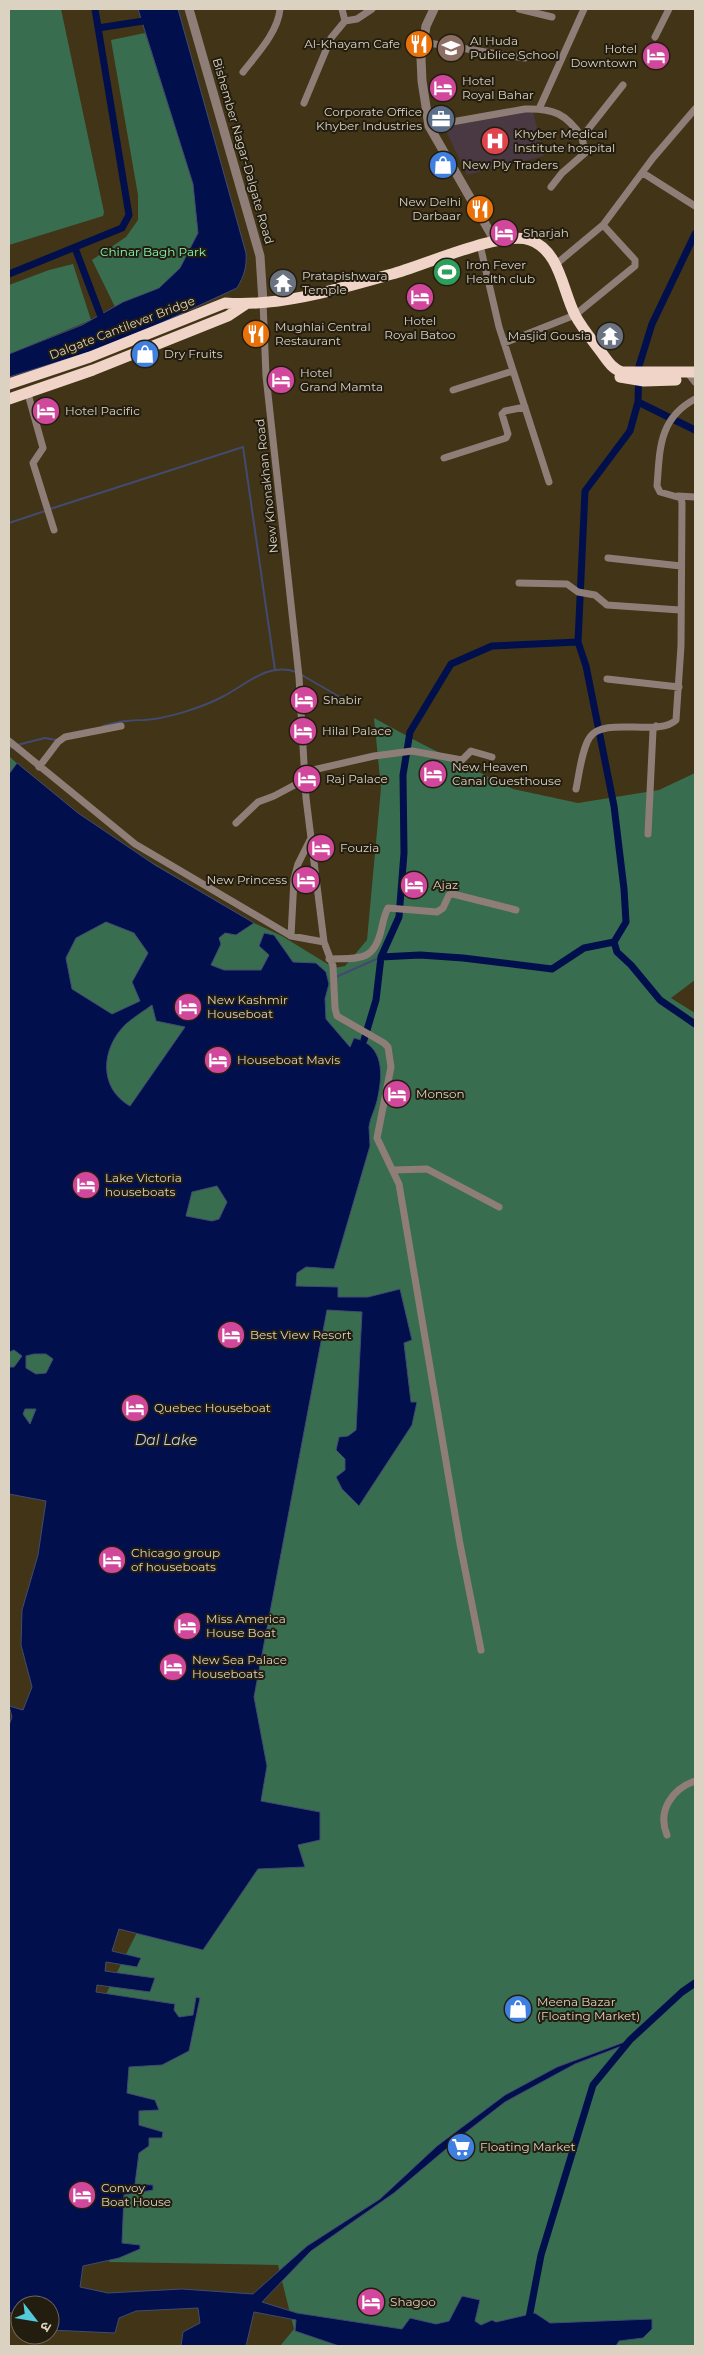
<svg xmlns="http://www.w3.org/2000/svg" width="704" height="2355" font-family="Montserrat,'Noto Sans Devanagari',sans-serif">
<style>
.medical{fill:#4a3842}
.green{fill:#396d4f}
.water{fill:#01104d;stroke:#424a70;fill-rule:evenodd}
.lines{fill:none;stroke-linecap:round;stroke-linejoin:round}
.stream{stroke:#424a70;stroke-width:2}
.canal{stroke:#01104d;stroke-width:7}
.minor{stroke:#8e7e77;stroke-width:7}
.tertiary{stroke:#8e7e77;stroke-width:9}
.trunk{stroke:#f0d4c8;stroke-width:11}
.labels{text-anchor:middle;stroke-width:4;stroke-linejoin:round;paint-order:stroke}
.poi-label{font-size:12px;fill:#dbd2c1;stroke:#231d10;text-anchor:start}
.street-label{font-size:12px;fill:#dbd2c1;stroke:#231d10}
.park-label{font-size:12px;fill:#83f9b6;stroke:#231d10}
.water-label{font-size:14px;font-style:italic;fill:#bccff5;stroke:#231d10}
</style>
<rect width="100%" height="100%" fill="#423416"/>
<path class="medical" d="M533,111L544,156L467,175L443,125Z"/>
<path class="green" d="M9,9H61L104,212L103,216L9,245Z
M145,33L193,184L198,233L180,268L170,279L159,288L115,307L92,260L126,237L138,220V195L111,40Z
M73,264L91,320L9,354V285L49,270Z
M374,718L422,744L513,789L578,803L659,790L695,773V980L671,998L695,1013V2346H280L294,2329L278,2265L109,2262L101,2004L221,1765L125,1464L9,1438V756L70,814L254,923L282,936L334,968L345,966L367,940L381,788Z"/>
<path class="water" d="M138,9H178L246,253C247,267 244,276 237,288L161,323L93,351L9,377V354L82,325L123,302L159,288L180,268L198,233L193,184Z
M17,763L78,813L155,865L254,923L236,935L225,933L219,938L221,944L211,965L224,970H261L269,955L259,946L264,933L274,935L293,962L316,963L326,972L329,984L325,999L326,1019L350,1047L354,1038C385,1045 383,1075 377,1101C375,1110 370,1118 369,1127C369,1133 370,1140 370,1146L334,1269L306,1267L297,1273L296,1286L338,1287V1297H368L400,1289L412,1340L404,1343L411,1402H417L412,1425L359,1506L342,1489L336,1477L345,1470V1459L336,1450L339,1437L348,1436L356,1430L362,1312L327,1310L254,1697L267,1766L261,1801L320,1812V1840L298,1845L305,1867L258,1869L203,1950L119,1929L112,1951L141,1958L137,1967L106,1962L105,1971L155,1978L150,1992L97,1985L96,1992L175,2004L174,2010L179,2017L193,2015L196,1997L200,1998L189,2051L162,2065L129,2067L127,2093L155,2100L159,2110L139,2111V2125L163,2132L162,2138H149V2146L139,2153L135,2184L153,2185V2190L124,2195L122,2243L140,2245V2249L119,2258L83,2266L80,2287L108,2293L182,2289L253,2294L307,2246L380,2199L437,2146L505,2095L557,2067L630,2040L627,2044L575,2064L505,2102L465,2133L394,2193L311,2251L262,2302L297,2313L402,2329L410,2318L436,2324L449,2321L462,2296L480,2300L475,2321L481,2325L492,2320L496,2322L535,2313L550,2323L652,2319V2329L643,2338L619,2341L616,2346H339L295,2331L296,2320L254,2312L246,2346H181L183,2332L200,2323L198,2308L136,2311L119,2318L115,2333L50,2330V2305H20V2321L15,2319L16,2315L9,2312V1725L12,1717L9,1706L23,1710L32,1687L21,1645L22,1610L38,1555L46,1501L9,1494V1367H14L22,1356L14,1350L9,1352V774ZM106,922L134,933L148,953L132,982L140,1001L112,1014L72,989L66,958L76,938ZM152,1005L156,1021L185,1027L130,1106C98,1088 101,1048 126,1024C134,1017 144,1011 152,1005ZM217,1186L227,1202L219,1219L212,1221L186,1216L192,1192ZM34,1354H46L53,1359L46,1373L36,1374L26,1368V1356ZM25,1409H36L30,1424L23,1414Z"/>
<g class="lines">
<path class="stream" d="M50,509L243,447L275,670
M9,523L45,511
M300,674L352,704
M103,726C118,721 129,720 144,720C167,719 203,707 222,697C246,685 267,662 296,672
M17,745L45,738L56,740
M9,747L13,748
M336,977L381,957"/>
<path class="canal" d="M98,28L150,20
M695,234L652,324L639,366L638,402L630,431L585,491L578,642L586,666L614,806L624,889L626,922L614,942L617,952L631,965L660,1000L695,1024
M75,248L103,322
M9,274L122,228L129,215L95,9
M638,402L695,430
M381,957L420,955L463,958L552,969L584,948L614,942
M364,1040L376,1000L381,957L399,917L404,853L403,775L410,732L451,664L492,646L578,642
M528,2323L541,2255L593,2085L630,2040L682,1992L695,1983"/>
<path class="minor" d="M342,9L345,21
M519,9L552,17
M655,37L669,9
M422,42L525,58
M243,72C257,54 278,32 280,9
M304,103L331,38L345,21L357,19L372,9
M539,109L584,9
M429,126L525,109C554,108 566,114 582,137
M643,173L695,206
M551,187L562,173L585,153L582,137L623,85
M480,245L499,327L549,482
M555,265L603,225L653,158L695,109
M263,302L266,376L299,677L306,798L324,942L333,966L335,1008L337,1016L384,1043L388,1047L391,1067L377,1138L399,1184L460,1544L481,1650
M504,343L575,315L635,266V260L603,225
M688,373L695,382
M453,390L513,371
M28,394L43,448L33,463L54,530
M444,458L506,438L508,434L502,414L505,411L525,407
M678,496L695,497
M608,558L681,566
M519,583L567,584L578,592L595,595L607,605L680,610
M607,679L679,687
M9,741L135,844L291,936L324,942
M39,767L58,742L65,737L121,726
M304,772L374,756L412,751L462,760L471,751L492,757
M576,789C579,775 582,748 590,737C604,716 659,737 676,720L681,646L682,503L681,498L660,492L657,486C660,450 658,419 695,399
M236,823L258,802L274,796L304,780
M648,834L653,730L656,726
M291,936L294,879L298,864L311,838
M329,959C358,958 373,963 381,931C383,923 384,915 388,908L437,912L443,908L449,895L453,894L516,910
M394,1170L427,1169L499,1207
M667,1835C657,1811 672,1789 695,1781"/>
<path class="tertiary" d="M189,9L260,256L263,302
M434,9L426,26L421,58L422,81L429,126L495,241"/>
<path class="trunk" d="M620,377L644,381L676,380
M9,384L90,357L225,303C280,307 339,289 392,274C423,266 501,230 530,240C560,251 562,289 575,315C582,328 592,340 601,352C607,360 612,369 622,372H695
M9,399L93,370L228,316L246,304"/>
</g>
<defs>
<symbol id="restaurant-disc" viewBox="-11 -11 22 22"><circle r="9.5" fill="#e8710a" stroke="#231d10"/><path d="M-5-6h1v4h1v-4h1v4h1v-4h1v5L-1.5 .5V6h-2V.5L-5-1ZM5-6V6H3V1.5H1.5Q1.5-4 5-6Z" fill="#fff"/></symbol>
<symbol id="school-disc" viewBox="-11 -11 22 22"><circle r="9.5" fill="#8d6e63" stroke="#231d10"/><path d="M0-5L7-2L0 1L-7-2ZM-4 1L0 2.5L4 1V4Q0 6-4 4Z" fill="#fff"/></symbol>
<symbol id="hotel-disc" viewBox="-11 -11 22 22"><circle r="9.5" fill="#d1479c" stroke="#231d10"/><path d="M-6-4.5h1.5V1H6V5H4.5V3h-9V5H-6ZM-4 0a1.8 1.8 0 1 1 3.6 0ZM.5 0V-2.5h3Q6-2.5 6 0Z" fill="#fff"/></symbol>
<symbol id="office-disc" viewBox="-11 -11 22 22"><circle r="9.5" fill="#5c6f8a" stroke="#231d10"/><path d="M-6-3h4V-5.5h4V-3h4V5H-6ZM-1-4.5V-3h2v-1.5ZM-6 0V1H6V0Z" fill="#fff"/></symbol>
<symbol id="hospital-disc" viewBox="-11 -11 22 22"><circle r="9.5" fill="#e0444e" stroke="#231d10"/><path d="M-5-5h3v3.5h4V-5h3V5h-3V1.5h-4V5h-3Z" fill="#fff"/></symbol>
<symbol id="shop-disc" viewBox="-11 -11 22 22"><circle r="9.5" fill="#3f7fe0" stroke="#231d10"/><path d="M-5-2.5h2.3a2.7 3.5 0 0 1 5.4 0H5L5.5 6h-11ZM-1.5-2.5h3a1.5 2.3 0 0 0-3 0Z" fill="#fff"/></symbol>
<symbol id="stadium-disc" viewBox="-11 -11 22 22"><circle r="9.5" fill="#2e9e5b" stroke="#231d10"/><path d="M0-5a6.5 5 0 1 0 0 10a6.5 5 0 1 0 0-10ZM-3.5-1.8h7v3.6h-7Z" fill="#fff"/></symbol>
<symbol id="temple-disc" viewBox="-11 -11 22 22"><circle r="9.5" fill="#6b7280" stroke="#231d10"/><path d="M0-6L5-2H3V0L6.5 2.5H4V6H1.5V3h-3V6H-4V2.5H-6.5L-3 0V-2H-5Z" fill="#fff"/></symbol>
<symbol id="supermarket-disc" viewBox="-11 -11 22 22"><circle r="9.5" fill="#3f7fe0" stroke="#231d10"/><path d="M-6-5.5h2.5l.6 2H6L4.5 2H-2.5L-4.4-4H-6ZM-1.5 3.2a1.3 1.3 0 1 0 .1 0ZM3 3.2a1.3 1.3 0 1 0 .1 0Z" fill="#fff"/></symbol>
</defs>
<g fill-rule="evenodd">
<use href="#restaurant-disc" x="403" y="28" width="32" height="32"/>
<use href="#school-disc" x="435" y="32" width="32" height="32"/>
<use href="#hotel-disc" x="640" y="40" width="32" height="32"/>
<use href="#hotel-disc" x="427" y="72" width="32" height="32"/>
<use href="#office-disc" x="425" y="103" width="32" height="32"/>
<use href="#hospital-disc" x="479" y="125" width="32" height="32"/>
<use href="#shop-disc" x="427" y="149" width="32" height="32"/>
<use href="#restaurant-disc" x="464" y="193" width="32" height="32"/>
<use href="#hotel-disc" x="488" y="217" width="32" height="32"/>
<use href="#stadium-disc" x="431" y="256" width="32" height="32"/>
<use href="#temple-disc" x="267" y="267" width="32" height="32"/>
<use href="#hotel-disc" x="404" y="281" width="32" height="32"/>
<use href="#restaurant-disc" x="240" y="318" width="32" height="32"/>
<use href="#temple-disc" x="594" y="320" width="32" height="32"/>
<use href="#shop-disc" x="129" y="338" width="32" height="32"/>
<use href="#hotel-disc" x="265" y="364" width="32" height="32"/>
<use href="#hotel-disc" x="30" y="395" width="32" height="32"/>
<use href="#hotel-disc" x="288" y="684" width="32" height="32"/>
<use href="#hotel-disc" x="287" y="715" width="32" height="32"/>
<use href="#hotel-disc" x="417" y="758" width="32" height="32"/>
<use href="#hotel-disc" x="291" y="763" width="32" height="32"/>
<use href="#hotel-disc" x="305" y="832" width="32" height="32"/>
<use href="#hotel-disc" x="290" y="864" width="32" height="32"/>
<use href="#hotel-disc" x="398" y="869" width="32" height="32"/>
<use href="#hotel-disc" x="172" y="991" width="32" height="32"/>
<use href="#hotel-disc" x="202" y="1044" width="32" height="32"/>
<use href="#hotel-disc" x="381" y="1078" width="32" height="32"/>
<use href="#hotel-disc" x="70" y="1169" width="32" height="32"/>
<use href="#hotel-disc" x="215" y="1319" width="32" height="32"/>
<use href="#hotel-disc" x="119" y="1392" width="32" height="32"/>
<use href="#hotel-disc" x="96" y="1544" width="32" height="32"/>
<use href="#hotel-disc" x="171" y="1610" width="32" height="32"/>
<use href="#hotel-disc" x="157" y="1651" width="32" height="32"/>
<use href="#shop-disc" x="502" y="1993" width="32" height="32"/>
<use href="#supermarket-disc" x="445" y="2131" width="32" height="32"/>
<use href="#hotel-disc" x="66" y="2179" width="32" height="32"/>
<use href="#hotel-disc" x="355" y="2286" width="32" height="32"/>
</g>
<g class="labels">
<g class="poi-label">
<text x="470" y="45">Al Huda<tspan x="470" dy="14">Publice School</tspan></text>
<text x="400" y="48" text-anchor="end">Al-Khayam Cafe</text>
<text x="637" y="53" text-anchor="end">Hotel<tspan x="637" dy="14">Downtown</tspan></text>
<text x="462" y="85">Hotel<tspan x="462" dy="14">Royal Bahar</tspan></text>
<text x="422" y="116" text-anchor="end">Corporate Office<tspan x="422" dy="14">Khyber Industries</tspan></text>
<text x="514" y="138">Khyber Medical<tspan x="514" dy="14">Institute hospital</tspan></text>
<text x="462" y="169">New Ply Traders</text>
<text x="461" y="206" text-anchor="end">New Delhi<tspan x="461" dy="14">Darbaar</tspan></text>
<text x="523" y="237">Sharjah</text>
<text x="466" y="269">Iron Fever<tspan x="466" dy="14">Health club</tspan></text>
<text x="302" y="280">Pratapishwara<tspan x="302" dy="14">Temple</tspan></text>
<text x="420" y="325" text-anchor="middle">Hotel<tspan x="420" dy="14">Royal Batoo</tspan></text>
<text x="275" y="331">Mughlai Central<tspan x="275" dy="14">Restaurant</tspan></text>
<text x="591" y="340" text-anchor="end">Masjid Gousia</text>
<text x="164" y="358">Dry Fruits</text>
<text x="300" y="377">Hotel<tspan x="300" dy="14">Grand Mamta</tspan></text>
<text x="65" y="415">Hotel Pacific</text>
<text x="323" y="704">Shabir</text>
<text x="322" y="735">Hilal Palace</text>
<text x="452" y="771">New Heaven<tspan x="452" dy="14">Canal Guesthouse</tspan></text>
<text x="326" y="783">Raj Palace</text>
<text x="340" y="852">Fouzia</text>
<text x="287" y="884" text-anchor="end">New Princess</text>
<text x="433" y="889">Ajaz</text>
<text x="207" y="1004">New Kashmir<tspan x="207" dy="14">Houseboat</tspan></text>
<text x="237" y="1064">Houseboat Mavis</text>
<text x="416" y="1098">Monson</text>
<text x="105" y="1182">Lake Victoria<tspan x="105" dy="14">houseboats</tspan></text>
<text x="250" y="1339">Best View Resort</text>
<text x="154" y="1412">Quebec Houseboat</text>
<text x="131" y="1557">Chicago group<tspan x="131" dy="14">of houseboats</tspan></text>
<text x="206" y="1623">Miss America<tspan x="206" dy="14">House Boat</tspan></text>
<text x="192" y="1664">New Sea Palace<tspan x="192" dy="14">Houseboats</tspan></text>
<text x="537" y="2006">Meena Bazar<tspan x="537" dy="14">(Floating Market)</tspan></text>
<text x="480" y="2151">Floating Market</text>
<text x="101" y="2192">Convoy<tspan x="101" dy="14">Boat House</tspan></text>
<text x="390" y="2306">Shagoo</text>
</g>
<g class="street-label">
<text transform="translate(243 151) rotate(74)" y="4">Bishember Nagar-Dalgate Road</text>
<text transform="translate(122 328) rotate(-21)" y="4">Dalgate Cantilever Bridge</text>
<text transform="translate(267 486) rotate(-96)" y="4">New Khonakhan Road</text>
</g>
<g class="park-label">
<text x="153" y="256">Chinar Bagh Park</text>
</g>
<g class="water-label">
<text x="166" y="1445">Dal Lake</text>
</g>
</g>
<rect width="704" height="2355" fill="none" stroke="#dbd2c1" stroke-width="20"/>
<g transform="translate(35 2320) rotate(121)"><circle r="24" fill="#231d10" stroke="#6d6557"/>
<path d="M0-4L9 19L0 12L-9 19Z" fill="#53cbdb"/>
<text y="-8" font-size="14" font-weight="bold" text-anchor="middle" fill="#dbd2c1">उ</text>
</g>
</svg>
